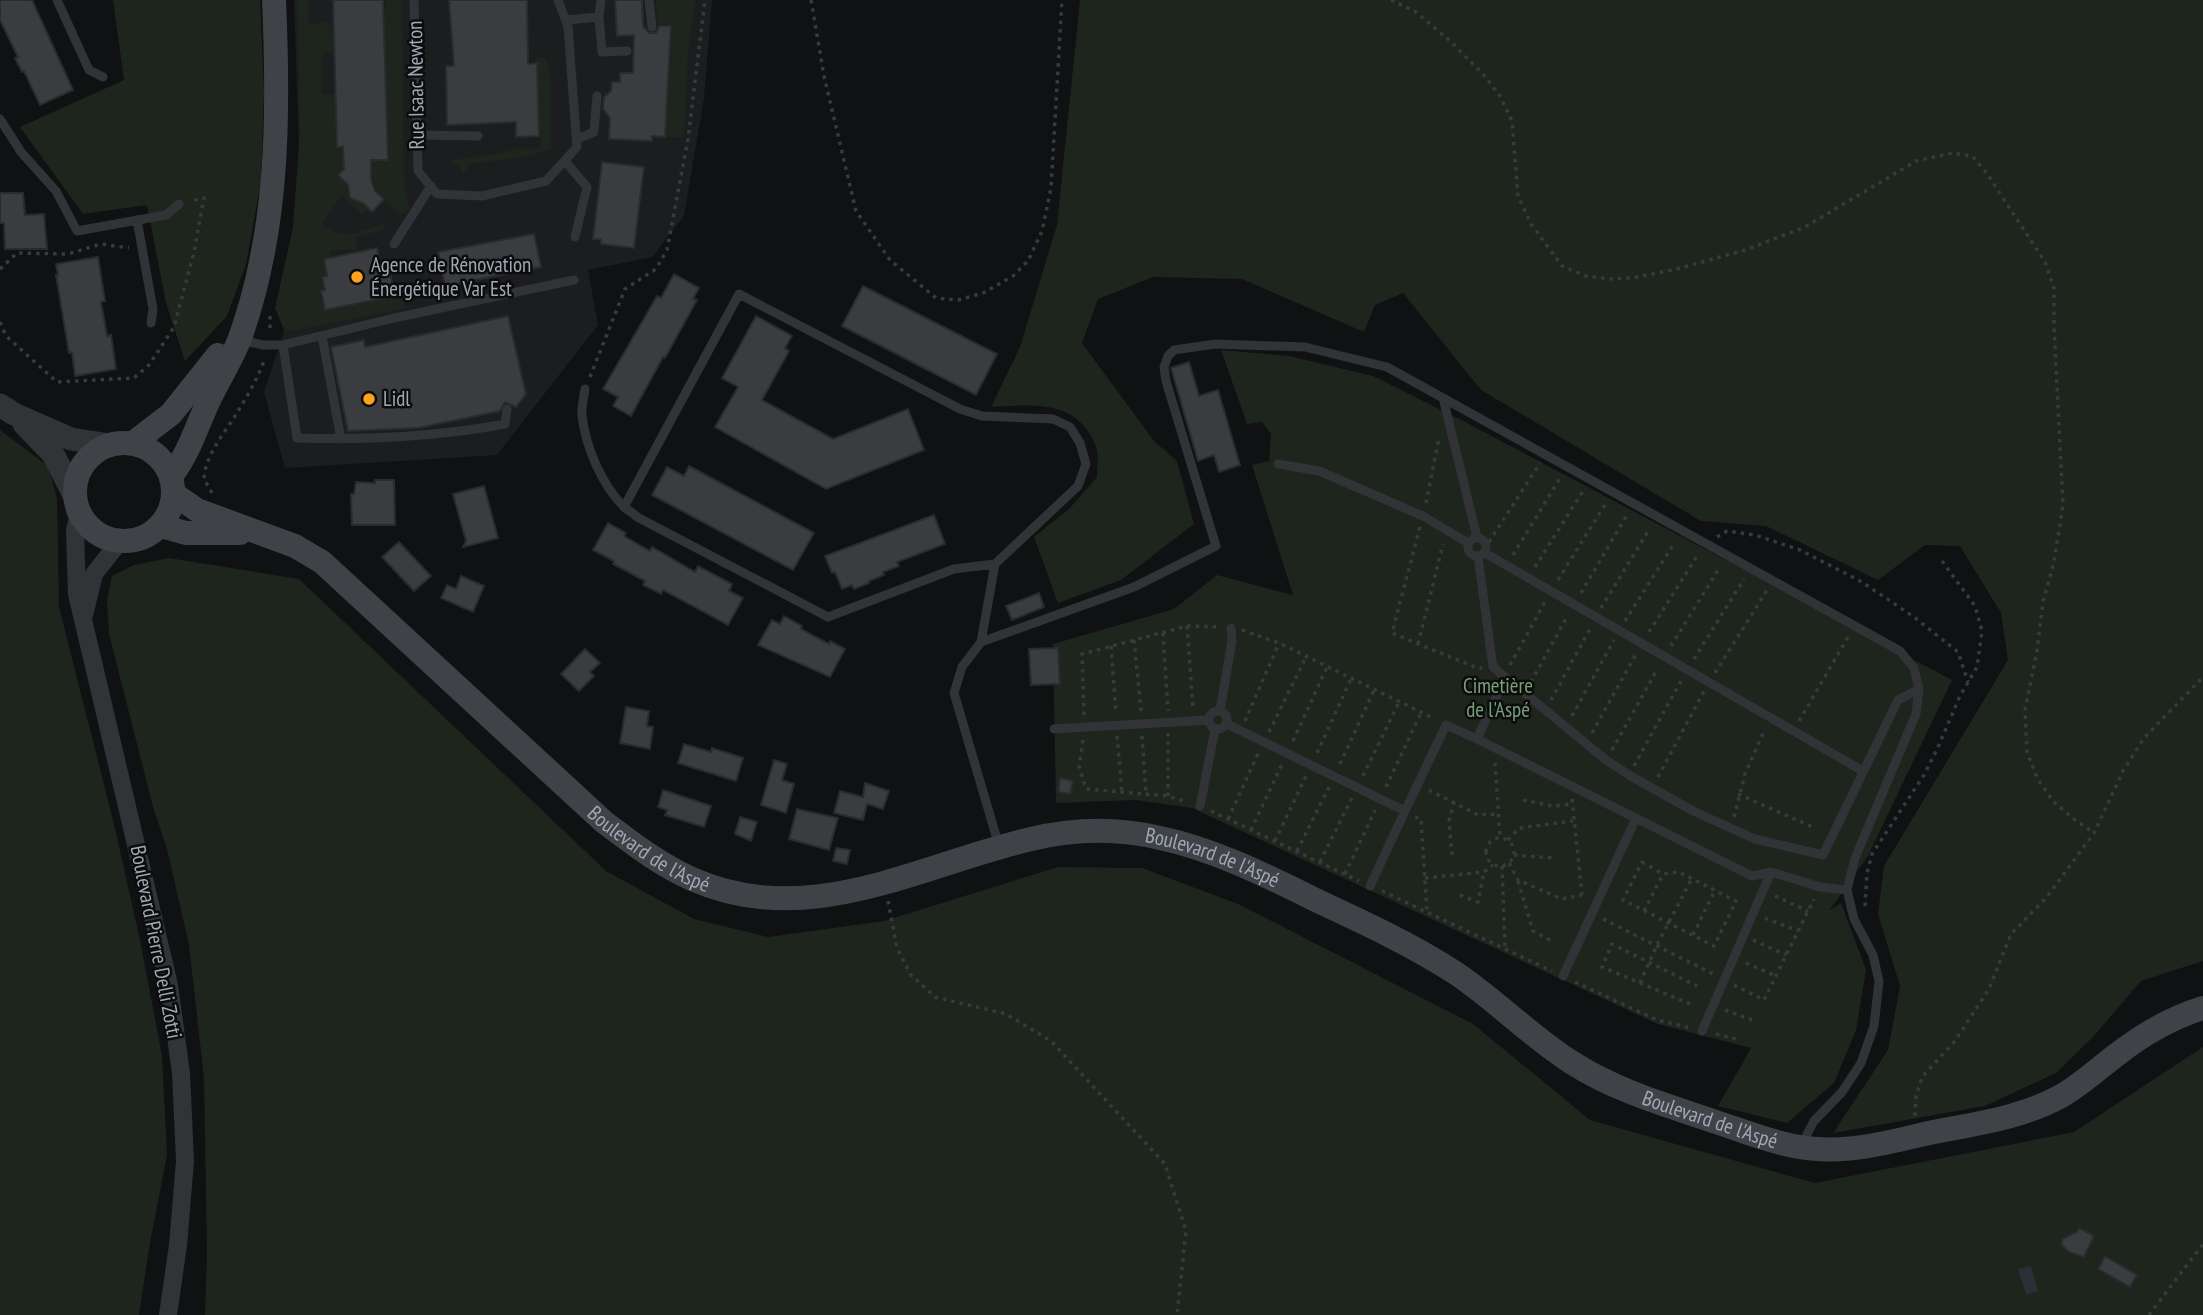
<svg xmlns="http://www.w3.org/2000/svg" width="2203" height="1315" font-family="'PT Sans Narrow',sans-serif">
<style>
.built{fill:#1c1d1f}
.green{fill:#1d251d}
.water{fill:#263036}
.building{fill:#3a3c40;stroke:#2a2b2e;stroke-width:2}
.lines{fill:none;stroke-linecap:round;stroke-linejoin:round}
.path{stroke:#373a3e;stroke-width:3.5;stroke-dasharray:3.5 5;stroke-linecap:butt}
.service{stroke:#313337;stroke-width:9}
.minor{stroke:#313337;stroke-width:18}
.tertiary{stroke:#313337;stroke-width:23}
.secondary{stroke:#3f4247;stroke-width:24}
.poi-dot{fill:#fda21e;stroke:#0c0c0d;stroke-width:2.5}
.labels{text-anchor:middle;stroke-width:5;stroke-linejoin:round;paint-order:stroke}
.street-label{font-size:21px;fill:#a1a8b4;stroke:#0c0c0d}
.poi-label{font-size:21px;fill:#a1a8b4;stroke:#0c0c0d;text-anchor:start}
.park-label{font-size:21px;fill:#77a076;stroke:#0c0c0d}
</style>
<rect width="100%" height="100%" fill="#101112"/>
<path class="built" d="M294,0H712L704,98L684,216L652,257L588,270L598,325L497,455L285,468L264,392L283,335L302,244Z"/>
<path class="green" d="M113,0H260L264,92L261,182L246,264L227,316L185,361L166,303L147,205L83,214L20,127L124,80Z
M297,0H308L309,25L325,22L333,27L334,52L322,53V94L335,95L337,147H342L343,161H359L346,166L337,175L346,184L349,199L362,203L368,209L362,214L341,196L322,224C343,242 359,232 383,224L385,229L355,238L357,249L330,251V256L323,258L326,275L321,276L323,288L319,291L324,311L394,297L395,300L402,299L406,308L285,332L275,308L293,227L300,129Z
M386,0H402L404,186L410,209L400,215C379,194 372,192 371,161L389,160L384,10H386Z
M656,0H696L688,50L684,137H665L669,85L643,83L644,72L670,74L672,25L657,24Z
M1080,0H2203V961L2141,981L2092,1038L2056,1073L1985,1106L1833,1133L1888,1050L1900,986L1878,914L1884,866L2008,660L2001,613L1960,546L1925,545L1878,580L1766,526L1701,521L1481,390L1403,293L1375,305L1364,332L1242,279L1153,277L1098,299L1082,343L1154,441L1177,461L1194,524L1121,580L1058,603L1034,537L1069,509L1097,477C1097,467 1099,453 1095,444C1076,399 1032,405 991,407L1020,347L1057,225Z
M536,57L546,58L551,80V149L530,156L470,164L463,175L459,166L447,161L501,153L517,148L541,149Z
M1221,350L1289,356L1373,376L1467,423L1952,680L1868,856L1829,911L1841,903L1866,970L1856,1030L1834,1083L1787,1123L1718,1106L1751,1048L1658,1024L1192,808L1135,800L1056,803L1053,644L1174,609L1217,575L1293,595L1252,465L1269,461L1271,434L1262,422L1247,424Z
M0,430L48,466L57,498L59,607L115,828L140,940L162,1056L167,1155L150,1243L139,1315H0Z
M169,558L299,579L606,871L694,919L768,937L884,921L1058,867L1142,868L1238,904L1473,1024L1590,1120L1815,1183L2074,1132L2203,1047V1315H205L207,1254L204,1078L189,945L167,849L153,807L109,634L107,601L112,576L134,565Z"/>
<path class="water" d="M2031,1266L2038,1291L2026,1295L2018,1269Z"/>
<path class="building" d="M0,0H32L73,90L40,105L24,71L22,72L15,58L18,57L0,20Z
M333,0H383L388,160H371V179L375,191L384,199L372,212L363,203L350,198L348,185L338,175L344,169L343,147H337Z
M449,0H527L528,64L537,63L539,136L516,137V122L447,125L446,66H454Z
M615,0H642L643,26L649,33H656L659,26H671L665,137L652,136V141L609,139L610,118L603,109L604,97L611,91L612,82H620V73H633L634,35L617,36Z
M602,162L644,167L634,248L601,244V239H593Z
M0,193H23L25,215L44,214L47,249H5L4,223H0Z
M534,234L541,267L445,286L438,252Z
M377,248L383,278L391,276L394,296L325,310L321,291L325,290L322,277L327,276L324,259Z
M98,257L105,301L101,302L107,336L111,335L116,369L75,376L72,352L69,353L56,275H58L56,264Z
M674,274L699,288L693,299L697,300L665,358L663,357L631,416L613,406L618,397L603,389L657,296L661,298Z
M863,286L997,354L976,395L842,326Z
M508,316L526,394L516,407L505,402L500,411L418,428L348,431L331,347L364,340L365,347Z
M756,316L792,336L785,348L789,351L762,400L833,439L908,409L924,450L826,489L715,427L738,387L722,378Z
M1189,362L1199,396L1218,390L1240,465L1219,472L1214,455L1198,461L1171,368Z
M689,466L814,533L793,570L652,495L667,467L684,476Z
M375,480H394L395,525H352L351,494H354L356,482L375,483Z
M484,486L498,538L463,547L466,541L453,494Z
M934,515L945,544L897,562L899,566L883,572L884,575L869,581V583L854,589L852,585L842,589L835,572L832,573L825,556Z
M608,523L626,533L624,536L650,551L652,547L695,572L698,566L732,584L729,591L743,598L728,625L663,590L661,594L643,585L645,581L613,564L614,561L593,550Z
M399,542L431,576L414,591L382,557Z
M461,576L484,586L473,612L441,598L447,585L456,589Z
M1039,593L1044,607L1012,620L1006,606Z
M784,616L802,626L801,629L829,644L830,641L845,649L830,677L758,645L772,620L780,624Z
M1058,648L1060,684L1031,685L1029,649Z
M585,649L600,663L590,672L594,676L579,691L561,674Z
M626,707L649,711L647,726L653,727L650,749L620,743Z
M684,744L711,752L712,748L743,758L736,781L678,763Z
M774,760L787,764L782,780L794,784L786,813L761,805Z
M1060,778L1073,781L1070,794L1058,792Z
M865,783L889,791L883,809L867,804L863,820L834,813L840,791L863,797Z
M663,790L711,806L704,827L665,815L667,810L658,807Z
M797,809L838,818L829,850L789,839Z
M740,817L757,822L751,841L735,834Z
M836,848L850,850L847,864L833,861Z
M2079,1228L2094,1236L2084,1257L2069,1252L2062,1245V1239L2077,1232Z
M2105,1256L2137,1275L2130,1287L2098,1269Z"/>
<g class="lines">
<path class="path" d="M811,0L824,76L856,211L890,260L936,298L958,300L983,293L1013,276L1028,261L1042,231L1051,188L1062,0
M1391,0L1416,12L1450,41L1483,74L1500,96L1512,121L1518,196L1531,224L1562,266L1586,276L1610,279L1632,278L1677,269L1745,250L1805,227L1916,161L1952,153L1972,156L1986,172L2045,262L2054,288V326L2063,505L2054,562L2043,602L2037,651L2025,710L2027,752L2037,778L2053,801L2071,817L2094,833
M0,269L17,253L68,254L101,244L129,248
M270,316V333
M0,322L6,336L57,382L134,378L149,365L174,327L194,252L204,198L190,201
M590,377L625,289L656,269L667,250L688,139L705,0
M212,493L204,479C205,454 226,432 238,411C248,395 259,376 265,358
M1426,503L1439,438
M1420,527L1392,633L1477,668H1482
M1717,537L1727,531L1755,535L1800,550L1862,582L1914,617L1958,652L1968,682
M1489,542L1540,463
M1513,555L1560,478
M1535,567L1583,491
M1558,580L1606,503
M1581,593L1627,515
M1601,608L1650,528
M1625,621L1675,542
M1187,626L1193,708
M1242,630L1279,643L1435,719
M1649,632L1699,553
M1163,633L1168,711
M1134,640L1141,711
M1418,644L1443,544
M1111,646L1116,714
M1671,646L1720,567
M1694,659L1744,579
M1510,665L1545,602
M1715,673L1767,590
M1531,682L1568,615
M1551,700L1591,627
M1084,715L1082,654L1187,626L1221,627
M1572,716L1614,640
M1245,721L1279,643
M1799,721L1848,637
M1269,732L1306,657
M1592,733L1636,654
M1117,736L1122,792
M1142,736L1146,794
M1083,740L1079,766L1086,789L1168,796L1187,802
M1293,741L1327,667
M1612,750L1658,668
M1317,753L1351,679
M1495,763L1500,837
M1340,764L1374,690
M1634,766L1681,681
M1363,776L1399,702
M1658,777L1704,691
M1386,787L1421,713
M1429,790L1478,815L1499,814
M1738,794L1815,828
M1168,796V733
M1572,799L1582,895L1586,897
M1523,800L1553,806L1572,804
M1211,811L1359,881
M1415,817L1421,819L1427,912
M1734,817L1745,774L1765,729
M1228,819L1258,754
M1251,830L1282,764
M1486 852a14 14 0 1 1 28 0a14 14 0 1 1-28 0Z
M1508,840L1519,828L1573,821
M1275,841L1306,776
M1297,851L1329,787
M1452,855L1449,821L1454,803
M1514,855L1554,858
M1320,862L1352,798
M1642,862L1663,874L1679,872L1736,901L1714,946L1623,900Z
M1509,863L1518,880L1562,899L1582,895
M1502,866L1505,948
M1345,874L1375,810
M1425,878L1484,872L1493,865
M1518,881L1533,931L1552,941
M1382,891L1552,971
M1460,895L1478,902L1484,872
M1775,896L1808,911
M888,901L897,948L911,975L935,997L1006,1014L1051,1041L1165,1164L1186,1231L1177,1315
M1865,906L1867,873L1872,854L1924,775L1938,747L1960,696L1977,667L1982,631L1975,606L1942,561
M1644,911L1663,874
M1765,918L1798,931
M1603,919L1715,975
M1693,935L1715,890
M1753,940L1786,955
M1746,963L1776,976
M1575,982L1657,1020L1691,1028
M1640,983L1657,945L1692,878
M1734,985L1764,1000L1814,899
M1690,1004L1602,967L1612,944L1697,986
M1725,1010L1752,1020
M1716,1034L1736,1039
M1915,1116L1916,1097L1922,1077L1955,1041L1989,989L2011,934L2046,898L2094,833L2123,771L2144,738L2203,677
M2149,1315L2203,1244"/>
<path class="service" d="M57,0L89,70L103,77
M414,0L418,171L437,194L482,196L546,181L577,147L568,27L558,0
M649,0L652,27
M599,17L601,0
M566,20L599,17L602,52L627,51
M0,119L21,152L56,191L77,231L166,215L179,204
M417,135L478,136
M577,139L594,132L597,96
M565,161L587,187L575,237
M137,220L153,309L151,323
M394,244L431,186
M322,336L341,439
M241,340L263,345H283L297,438C366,440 436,437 505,424L507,409
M283,345L394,318L574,280
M585,389C584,397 581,408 582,416C586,448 602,485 624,507L739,294L960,409L982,416L1053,419L1070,427L1080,443L1086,464L1078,486L995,564L981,642
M1443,398L1477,537
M1278,464L1319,471L1423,516L1468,543
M624,507L639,518L828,617L954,569L995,564
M1468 547a9 9 0 1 1 18 0a9 9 0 1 1-18 0Z
M1485,553L1863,771
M1478,557L1493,667L1606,760L1629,775L1693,811L1755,839L1823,855L1898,700L1919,689
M1209 720a9 9 0 1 1 18 0a9 9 0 1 1-18 0Z
M1220,711L1232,641L1231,628
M1227,724L1405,811L1446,725L1477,739L1505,678
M1054,729L1208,720
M1477,739L1752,876L1771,872L1820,887L1847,890
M1200,806L1215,730
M999,846L954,693L962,667L981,642L1134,587L1216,546L1166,381L1164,367L1168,356L1174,350L1215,344L1305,347L1387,367L1900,651L1914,668L1919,689L1916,714L1855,858L1847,890L1854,919L1873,955L1879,981L1874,1026L1861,1063L1842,1092L1814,1121L1801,1146
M1370,886L1405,811
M1563,976L1636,818
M1702,1031L1771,872"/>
<path class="minor" d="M79,512L75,531L77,594L169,985L181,1073L185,1161L178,1245L168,1315
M84,615L94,574L120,541"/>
<path class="tertiary" d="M0,405L14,414L71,439L110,445
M24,424L53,454L75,497"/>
<g class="secondary">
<circle cx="124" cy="492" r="49"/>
<path d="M133,443L171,414L218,355"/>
<path d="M171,476C189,454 197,425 209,400C219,379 232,359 240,338C279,229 279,114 274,0"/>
<path id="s1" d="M174,494L197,510L295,546L322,562L604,822C632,843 660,865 692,879C808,931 919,865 1031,839C1073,829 1118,828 1160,838C1217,850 1271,878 1322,903C1367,924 1412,945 1454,972C1495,999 1530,1036 1571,1062C1616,1091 1666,1105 1716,1122C1749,1133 1783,1147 1817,1149C1855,1152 1893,1141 1929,1133C1974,1124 2023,1118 2063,1095C2083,1083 2100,1067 2119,1053C2145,1033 2171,1018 2203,1008"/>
<path d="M161,526L186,533H240"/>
</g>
</g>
<g class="poi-dot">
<circle cx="357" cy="277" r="7"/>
<circle cx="369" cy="399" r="7"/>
</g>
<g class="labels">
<g class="street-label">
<text transform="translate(416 85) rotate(-91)" y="7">Rue Isaac Newton</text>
<text dy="7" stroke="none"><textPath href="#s1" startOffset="600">Boulevard de l'Aspé</textPath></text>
<text dy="7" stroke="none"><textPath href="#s1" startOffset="1188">Boulevard de l'Aspé</textPath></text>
<text transform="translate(156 942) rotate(79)" y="7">Boulevard Pierre Delli Zotti</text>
<text dy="7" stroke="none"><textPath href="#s1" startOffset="1755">Boulevard de l'Aspé</textPath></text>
</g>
<g class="poi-label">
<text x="371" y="272">Agence de Rénovation<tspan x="371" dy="24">Énergétique Var Est</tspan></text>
<text x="383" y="406">Lidl</text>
</g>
<g class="park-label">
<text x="1498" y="693">Cimetière<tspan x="1498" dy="24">de l'Aspé</tspan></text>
</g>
</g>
</svg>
